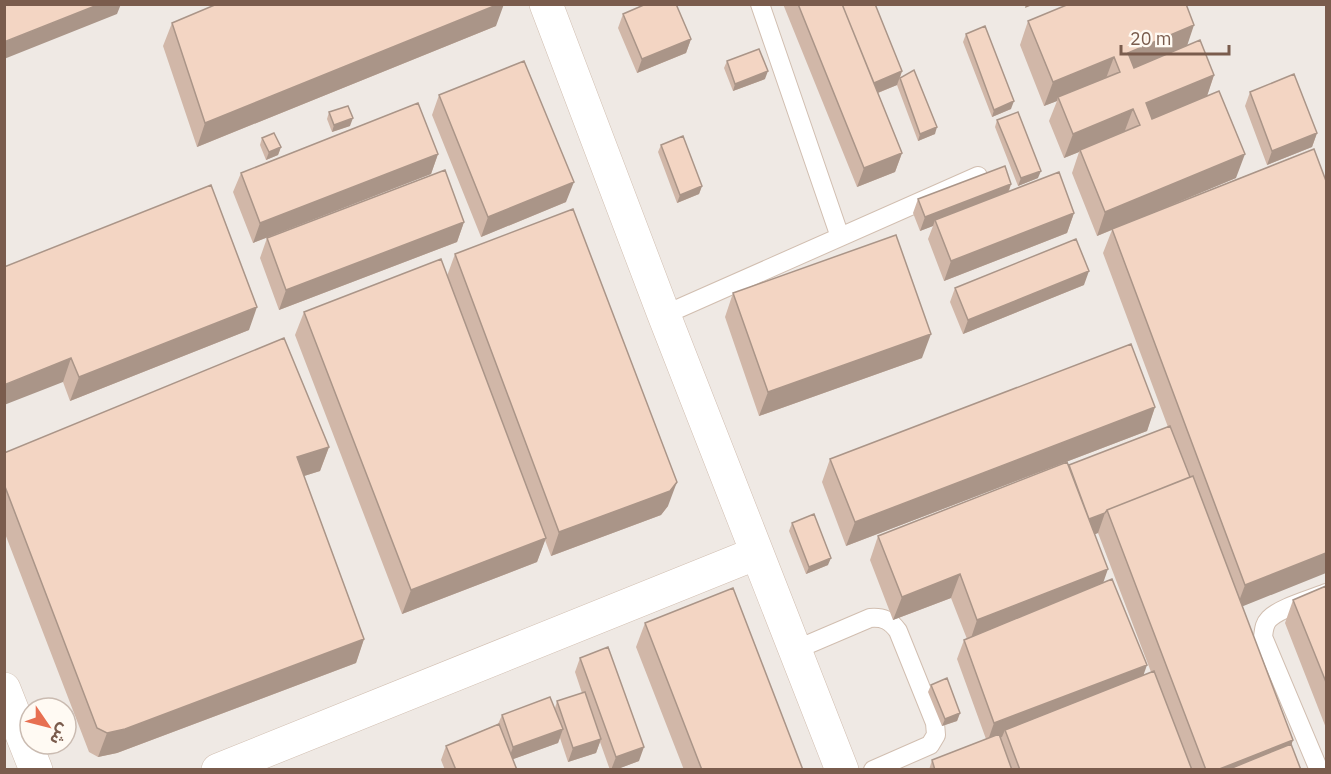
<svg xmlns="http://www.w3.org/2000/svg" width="1331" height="774" font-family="'IBM Plex Sans','Noto Sans Arabic',sans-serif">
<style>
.industrial{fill:#efe9e4;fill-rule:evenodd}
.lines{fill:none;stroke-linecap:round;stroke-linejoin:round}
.service-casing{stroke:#d1beb0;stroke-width:20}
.minor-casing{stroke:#d1beb0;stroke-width:34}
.service{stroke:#fff;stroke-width:18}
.minor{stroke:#fff;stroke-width:33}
.wall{fill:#d1b7a8;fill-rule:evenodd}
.shaded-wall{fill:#aa9588}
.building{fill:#f3d5c3;stroke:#aa9588;stroke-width:1.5}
</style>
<rect width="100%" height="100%" fill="#fdf6ec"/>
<path class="industrial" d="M5,5H1326V769L5,770ZM30,708H66V744H30Z"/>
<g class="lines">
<defs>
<path id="service" d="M760,4L840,237
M664,315L978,176
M795,650L870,618C883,617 890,620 898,631L935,723L936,735L930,745L873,770
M1319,770L1263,637C1264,630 1264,624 1269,619C1279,608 1312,599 1326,593"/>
<path id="minor" d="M546,4L664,315L842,770
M4,689L36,770
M218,770L757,553"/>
</defs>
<use href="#service" class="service-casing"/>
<use href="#minor" class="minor-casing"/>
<use href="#service" class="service"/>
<use href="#minor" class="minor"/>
</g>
<path class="wall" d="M783,4H875L902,71L900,78L935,134L918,141L897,85L878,93L902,153L895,172L857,187Z
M623,14L691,39L686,53L637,73L618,28Z
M1028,21L1187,46L1214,75L1207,96L1236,178L1164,208L1314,149L1242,606L1293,740L1291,745L1301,770H929L932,760L986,739L957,659L964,640L967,639L951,598L893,620L870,560L878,536L1069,465L1168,427L1103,253L1112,230L1097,236L1072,173L1079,152L1064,158L1049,121L1057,101L1044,106L1020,45ZM1098,533L1151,672L1144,675L1103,582L1095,534Z
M172,23L496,26L197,147L163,46Z
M966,34L1011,109L992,117L963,42Z
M727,61L765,79L733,91L724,68Z
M1250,92L1317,133L1312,147L1267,165L1245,106Z
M439,95L566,202L481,237L432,115Z
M329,112L350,126L332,132L327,119Z
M997,120L1038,178L1018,186L995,127Z
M262,138L281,147L278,155L266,160L260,145Z
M661,145L702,186L699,194L677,203L658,152Z
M438,154L431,174L253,243L233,192L241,173Z
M1011,184L1009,191L1074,213L1067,233L944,281L928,239L933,226L920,231L913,213L918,199Z
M464,222L457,242L279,310L260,258L267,238Z
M455,254L668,506L661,515L551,556L545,540L537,562L402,614L295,335L304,312L447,276Z
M4,267L249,330L70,401L63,382Z
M1084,285L963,334L950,302L955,288Z
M733,293L922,358L759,416L725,317Z
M1155,407L1147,431L846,546L822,482L830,459Z
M329,447L320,471L304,476L364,639L356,663L117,753L98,757L89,752L4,531V453Z
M792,523L828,565L806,574L789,531Z
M1326,586V728L1285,623L1293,600Z
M645,623L803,770H684L636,647Z
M580,658L639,761L615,770H610L600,742L596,753L568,762L560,738L558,743L513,759L517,770H445L441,760L446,746L498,724L502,715L555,708L557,701L582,693L575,672Z
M931,685L960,713L957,721L942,726L928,692Z"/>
<path class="shaded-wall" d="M100,4H121L117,14L4,59V42Z
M499,4H504L496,26L197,147L205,123Z
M1026,4H1035L1025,8Z
M1194,25L1186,49L1119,76L1128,53Z
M691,39L686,53L637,73L642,59Z
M1114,57L1105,81L1058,97L1057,101L1044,106L1053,82Z
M768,71L765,79L733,91L735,84Z
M902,71L897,85L865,98L870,84Z
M1214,75L1206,99L1139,126L1146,103Z
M1014,101L1011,109L992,117L994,110Z
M1133,109L1124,133L1080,150L1079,152L1064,158L1073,134Z
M353,118L350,126L332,132L334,125Z
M937,127L935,134L918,141L920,134Z
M1317,133L1312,147L1267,165L1272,151Z
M281,147L278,155L266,160L269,152Z
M902,153L895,172L857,187L864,168Z
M438,154L431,174L253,243L260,223Z
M1245,154L1236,178L1097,236L1105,212Z
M1041,171L1038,178L1018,186L1021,178Z
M574,182L566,202L481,237L488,217Z
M1011,184L1006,198L935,220L933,226L920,231L925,217Z
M702,186L699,194L677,203L680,195Z
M1074,213L1067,233L944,281L951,261Z
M464,222L457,242L279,310L286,290Z
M1089,271L1084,285L963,334L968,320Z
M257,307L249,330L70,401L79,377Z
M931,334L922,358L759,416L768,392Z
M71,358L63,382L4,405V385Z
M1155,407L1147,431L846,546L855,522Z
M329,447L320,471L288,481L297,457Z
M677,482L668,506L661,515L551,556L559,532Z
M1105,513L1098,533L1080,540L1087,520Z
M546,538L537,562L402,614L411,590Z
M1326,553V573L1236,609L1245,585Z
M831,558L828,565L806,574L809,567Z
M1108,569L1100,592L969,644L977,620Z
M960,574L951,598L893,620L902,597Z
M364,639L356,663L117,753L98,757L107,733Z
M1147,665L1140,685L1005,730L1002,737L987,743L994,723Z
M960,713L957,721L942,726L945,719Z
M563,729L558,743L508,761L513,747Z
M601,739L596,753L568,762L573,748Z
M1293,740L1284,764L1270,770H1217Z
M644,747L639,761L615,770H611L616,757Z"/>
<path class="building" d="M4,4H100L4,42Z
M217,4H499L205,123L172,23Z
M646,4H676L691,39L642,59L623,14Z
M798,4H842L902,153L864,168Z
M842,4H875L902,71L874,83Z
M1069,4H1186L1194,25L1128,53L1134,68L1200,40L1214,75L1146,103L1152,119L1219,91L1245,154L1105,212L1080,150L1140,125L1133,109L1073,134L1058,97L1120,72L1114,57L1053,82L1028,21Z
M985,26L1014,101L994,110L966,34Z
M759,49L768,71L735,84L727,61Z
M524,61L574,182L488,217L439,95Z
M914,70L937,127L920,134L900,78Z
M1294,74L1317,133L1272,151L1250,92Z
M418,103L438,154L260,223L241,173Z
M348,106L353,118L334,125L329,112Z
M1018,112L1041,171L1021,178L997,120Z
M274,133L281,147L269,152L262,138Z
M683,136L702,186L680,195L661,145Z
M1314,149L1326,181V553L1245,585L1112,229Z
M1005,166L1011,184L925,217L918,199Z
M445,170L464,222L286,290L267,238Z
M1059,172L1074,213L951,261L935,220Z
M211,185L257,307L79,377L71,358L4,385V267Z
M573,209L677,482L670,491L559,532L455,254Z
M896,235L931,334L768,392L733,293Z
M1076,239L1089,271L968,320L955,288Z
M441,259L546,538L411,590L304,312Z
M284,338L329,447L297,457L364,639L125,729L107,733L97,728L4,484V453Z
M1131,344L1155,407L855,522L830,459Z
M1170,426L1190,477L1107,510L1105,513L1089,519L1069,465Z
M1067,462L1108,569L977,620L960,574L902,597L878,536Z
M1193,476L1293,740L1217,770H1206L1107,510Z
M814,514L831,558L809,567L792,523Z
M1112,579L1147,665L994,723L964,640Z
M1326,586V682L1293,600Z
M733,588L803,770H702L645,623Z
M608,647L644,747L616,757L580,658Z
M1154,671L1192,770H1020L1005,730Z
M947,678L960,713L945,719L931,685Z
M585,692L601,739L573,748L557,701Z
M550,697L563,729L513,747L502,715Z
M499,724L517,770H456L446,746Z
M999,734L1012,770H935L932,760Z
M1291,744L1301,770H1227Z"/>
<rect width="1331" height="774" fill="none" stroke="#7a5c4d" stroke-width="12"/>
<g transform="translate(48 726) rotate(125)"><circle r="28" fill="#fffaf3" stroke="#cabbb1" stroke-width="1.5"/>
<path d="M0-4.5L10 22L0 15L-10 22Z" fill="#e76f51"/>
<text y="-9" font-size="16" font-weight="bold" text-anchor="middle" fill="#7a5c4d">ش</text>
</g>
<path d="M1121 45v9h108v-9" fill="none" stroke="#7a5c4d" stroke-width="3"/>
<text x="1130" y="45" font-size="18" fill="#7a5c4d" stroke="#fffaf3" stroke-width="4.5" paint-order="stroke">20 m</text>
</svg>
